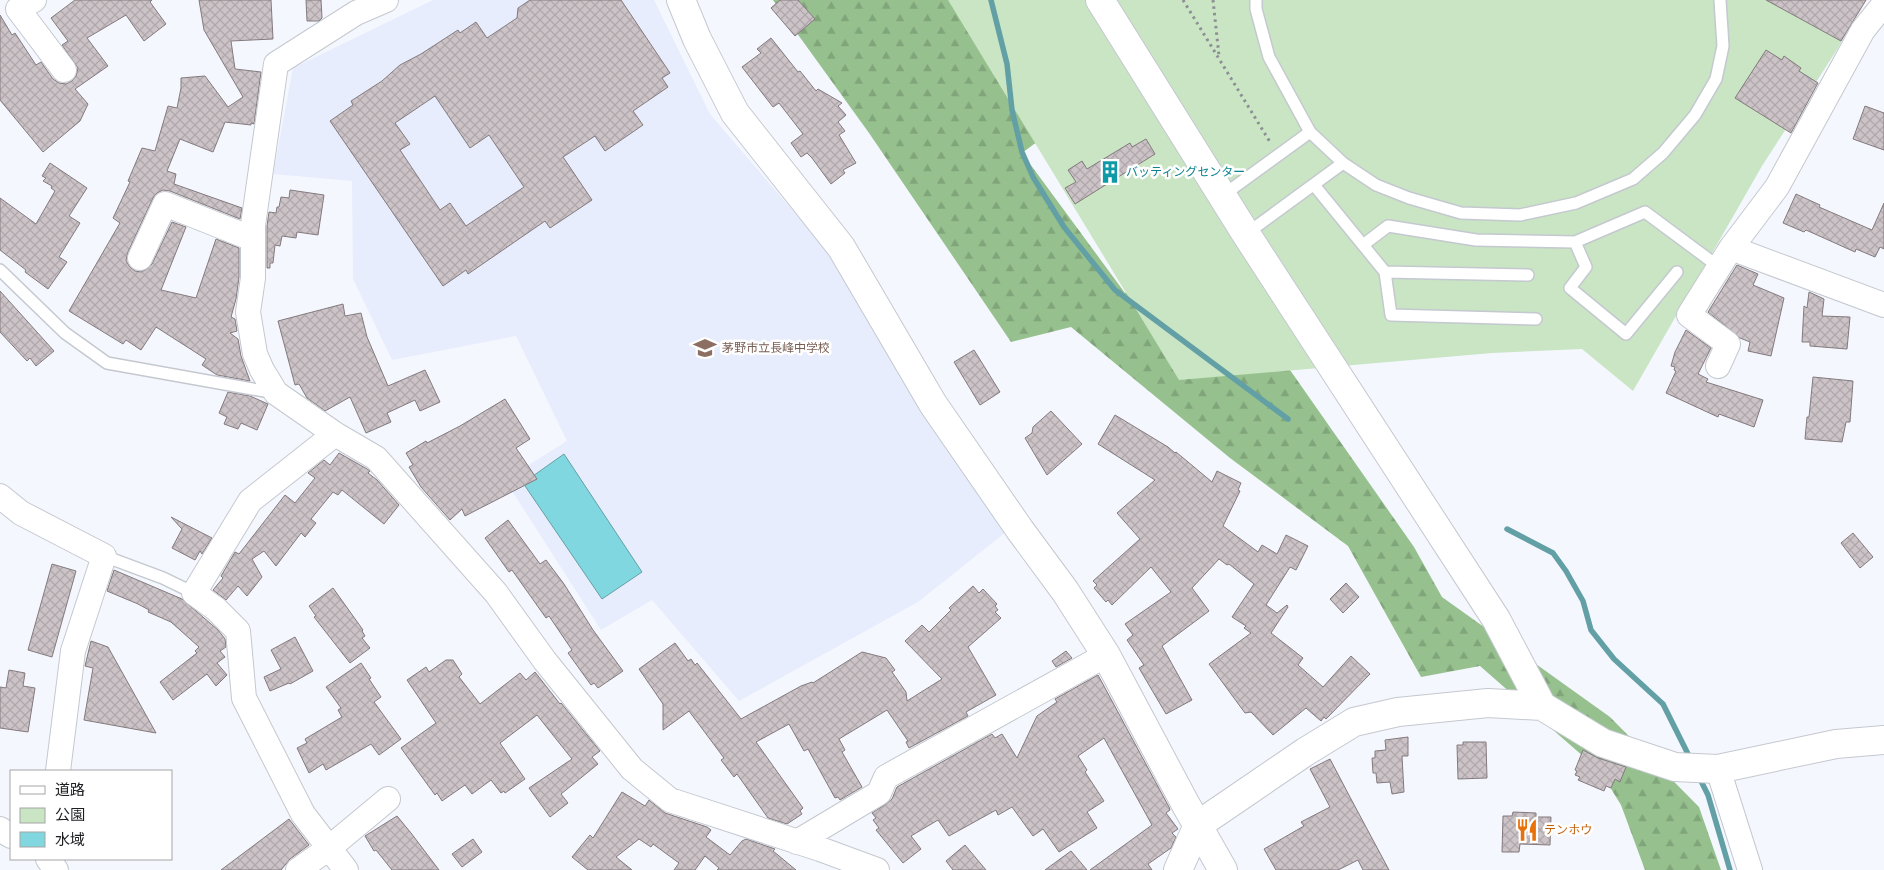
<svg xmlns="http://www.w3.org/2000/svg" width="1884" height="870" font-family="Montserrat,'Noto Sans JP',sans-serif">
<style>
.built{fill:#e7edfc}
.forest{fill:url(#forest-firs)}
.park{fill:#c9e5c4}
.water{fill:#81d7df;stroke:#63a0a6}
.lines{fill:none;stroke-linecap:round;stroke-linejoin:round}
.stream{stroke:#63a0a6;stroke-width:5.5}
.building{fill:url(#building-cross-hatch);stroke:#837a7e;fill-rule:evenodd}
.lane-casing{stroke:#c4c8cf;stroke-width:14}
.street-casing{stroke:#c4c8cf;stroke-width:26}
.secondary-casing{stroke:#c4c8cf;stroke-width:30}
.path{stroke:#8d8f94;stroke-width:3;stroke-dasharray:2.5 4;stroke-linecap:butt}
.lane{stroke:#fff;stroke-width:11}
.street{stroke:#fff;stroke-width:24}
.secondary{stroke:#fff;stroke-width:28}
.labels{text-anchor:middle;stroke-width:5;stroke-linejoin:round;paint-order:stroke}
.culture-label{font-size:12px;fill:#0d838f;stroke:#fff;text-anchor:start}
.education-label{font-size:12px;fill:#785e54;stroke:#fff;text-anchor:start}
.food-label{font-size:12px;fill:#c56008;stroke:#fff;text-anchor:start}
</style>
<defs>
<pattern id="forest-firs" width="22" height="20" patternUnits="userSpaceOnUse" patternTransform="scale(1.25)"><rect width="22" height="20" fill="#96c18e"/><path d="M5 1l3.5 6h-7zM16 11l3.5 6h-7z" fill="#81a57a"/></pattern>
<pattern id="building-cross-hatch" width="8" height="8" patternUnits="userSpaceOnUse" patternTransform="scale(1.25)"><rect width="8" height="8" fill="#ccc3c7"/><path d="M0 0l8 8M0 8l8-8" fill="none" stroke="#afa7ab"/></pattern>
</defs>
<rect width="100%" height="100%" fill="#f5f7fe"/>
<path class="built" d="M433,0H654L710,114L824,247L1006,532L918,602L739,701L652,600L601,630L505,480L567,441L516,336L392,360L353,279L352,181L273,174L293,68Z"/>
<path class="forest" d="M773,0H1064L1116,83L1022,153L1125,293L1218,246L1283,360L1414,547L1442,597L1610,717L1699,807L1721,870H1645L1621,805L1600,771L1480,666L1421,677L1348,546L1230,458L1071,327L1011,342L869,133Z"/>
<path class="park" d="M948,0H1863L1838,48L1762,166L1633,391L1582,349L1492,353L1179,380Z"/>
<path class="water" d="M564,454L642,572L602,599L523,483Z"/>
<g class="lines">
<path class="stream" d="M991,0L1007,64L1012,110L1022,152L1033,177L1064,227L1115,290L1288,419
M1507,529L1553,553L1566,571L1583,601L1591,630L1614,659L1663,704L1691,760
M1698,775L1708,795L1730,870"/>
</g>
<path class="building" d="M75,0H152L150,2L166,24L144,41L126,15L87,38L108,66L75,89L88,104L80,121L43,152L0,100V15L12,35L15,33L36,65L41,62L53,79L59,83L66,84L72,81L76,76L78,68L62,45L68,41L51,18Z
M199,0H271L273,39L231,41L235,69L261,72L254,124L251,123V125L225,122L213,152L180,139L167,171L176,174L174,184L242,208L240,219L170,191L163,190L157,193L153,198L128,252L126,260L129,266L135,271L141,272L147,269L152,264L172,222L186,227L161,290L196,298L216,239L239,248V277L236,299L231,317L235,319L237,331L230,333L238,339L241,356L250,381L217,375L202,365L206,359L156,327L141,350L126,340L123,344L69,311L120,223L113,218L130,182L128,181L142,148L155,151L168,106L177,108L181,88V78L205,76L228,107L243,97L204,30Z
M306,0H321L322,18L319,21H307Z
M530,0H621L670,73L662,78L668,87L633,111L643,125L605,151L595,136L563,157L592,200L550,228L545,221L468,274L466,270L443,286L330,121L353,105L351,101L382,81L400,65L421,54L458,30L460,33L476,22L487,38L517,18L518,8ZM435,96L470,148L489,135L524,187L466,226L450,203L440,210L400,150L410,144L395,123Z
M780,0H798L815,19L795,36L771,8Z
M1766,0H1866L1841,41Z
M771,38L798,72L800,71L816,91L818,89L842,103L838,106L846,115L838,122L845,131L839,135L856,163L843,170L845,173L831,184L812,158L807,153L801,157L791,143L803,134L779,103L773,107L742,67L761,53L757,49Z
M1766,50L1782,60L1784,56L1801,68L1799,71L1818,83L1791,133L1735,98Z
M1865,106L1884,113V150L1853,139Z
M1146,139L1155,154L1075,204L1065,188L1076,182L1068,170L1082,161L1087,169L1130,143L1132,147Z
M50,163L87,188L69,216L80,223L59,257L67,262L48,289L25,272L26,270L0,250V198L36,224L55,191L51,188L52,186L43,181L46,178L42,176Z
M290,190L324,195L318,235L297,232L296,238L282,236L280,246L275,245L273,263H270V268H267V226L269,212L276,213L277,207H279L281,197L289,198Z
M1796,194L1820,205L1819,207L1872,230L1884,203V249L1880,247L1875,257L1856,249L1855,252L1806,230L1804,232L1783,223Z
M1737,265L1758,274L1753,285L1784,298L1771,356L1748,351L1750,342L1740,338L1708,312Z
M0,291L54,351L36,366L30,358L27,361L0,332Z
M1809,292L1824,299L1822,316L1850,317L1847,349L1810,346V342H1802L1804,306L1807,308Z
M343,304L345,316L361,313L367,337L388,386L425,370L440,402L420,411L415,400L387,413L391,422L366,433L350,397L325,411L307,398L299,384L295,385L278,321Z
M1686,330L1711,348L1698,374L1708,379L1706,382L1763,400L1754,427L1719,414L1718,417L1666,393L1676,371L1674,370L1675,367L1671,366L1675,352Z
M974,350L1000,392L980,405L954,362Z
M1813,377L1853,381L1850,422H1846L1842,442L1805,439L1807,417H1809Z
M228,392L250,396L268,404L257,430L241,423L238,429L224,424L227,417L219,413Z
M505,399L530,439L516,448L537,479L465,516L462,509L450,520L421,487L409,467L413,465L406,453L426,441L427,443L460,426Z
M1051,411L1082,444L1047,475L1025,438L1032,433L1033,427Z
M1115,415L1168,447L1175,453L1176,452L1212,482L1217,471L1241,483L1238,490L1240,491L1223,526L1258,552L1262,545L1277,554L1286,535L1308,546L1296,570L1290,567L1266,605L1277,613L1287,605L1288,607L1271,633L1303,658L1298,665L1323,687L1351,656L1370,674L1326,719L1324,717L1321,721L1306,708L1273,735L1251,712L1245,713L1209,664L1251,633L1244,628L1246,626L1232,617L1254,584L1229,564L1227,565L1219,559L1192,588L1209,611L1162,646L1192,700L1166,714L1139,668L1144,665L1127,640L1133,635L1125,624L1171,592L1151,567L1112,605L1108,600L1106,602L1094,588L1097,585L1093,581L1140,539L1117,513L1155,480L1098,444Z
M339,453L367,469L370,471L368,473L377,480L399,505L384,524L342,490L338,495L333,492L311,519L316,523L305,537L301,533L276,566L264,551L252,559L262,577L247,596L238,586L226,600L213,590L223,578L221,576L235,552L239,554L285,495L295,503L315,478L308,473L324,460L330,465Z
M171,517L212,538L202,554L200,551L195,560L172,548L182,529Z
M508,520L540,564L546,560L564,584L593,630L623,671L598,688L594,683L591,685L568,653L572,650L549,616L546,618L512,570L509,572L485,538Z
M1853,533L1873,557L1860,568L1841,543Z
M52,564L76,571L52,657L28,650Z
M114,570L182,599L218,630L225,639L226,647L220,651L225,657L217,663L227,675L216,686L207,674L173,700L160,682L197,653L195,651L199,647L171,622L148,612L149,610L138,604L107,591Z
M1346,583L1359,597L1343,613L1330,599Z
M973,586L979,593L983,589L997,604L995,606L998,610L995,612L1001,618L968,647L996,695L966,712L968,716L909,748L906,742L908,741L887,710L839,739L845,750L842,752L862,787L840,800L838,797L835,798L808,749L804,751L789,724L756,742L803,808L800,811L802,814L787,824L768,818L737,774L734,777L721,760L724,758L689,711L663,730V704L639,669L675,643L688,661L691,659L695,665L697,663L741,719L801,686L812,682L813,683L862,652L886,658L895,670L892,672L906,692L907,701L942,679L905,641L922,625L929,632L951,610L949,608Z
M333,588L363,630L362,631L365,636L362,638L370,648L350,663L314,617L316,616L309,606Z
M295,637L313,671L290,684L289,683L270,691L264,677L281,669L271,650Z
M91,641L108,647L156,733L84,720L93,668L85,666Z
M1066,651L1072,658L1056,667L1052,661Z
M446,660H453L462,674L459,677L480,704L520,673L526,680L535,672L560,704L561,703L600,751L592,757L598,764L561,794L568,803L550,817L529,788L572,759L537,715L500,743L525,779L505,793L504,791L501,793L491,780L472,794L465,785L442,801L437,793L435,795L401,748L436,723L407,680L426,667L429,672Z
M361,663L371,678L369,679L381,697L374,702L401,739L379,755L371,744L326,770L323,764L309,773L297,748L307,743L305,739L342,717L338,710L341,708L326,687Z
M9,670L25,673L23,686L35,688L28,732L0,728V687L6,688Z
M1098,675L1169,807L1170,810L1166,813L1178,829L1172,833L1176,837L1171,848L1148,864L1152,870H1090L1152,825L1104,738L1078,756L1087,770L1085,772L1104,801L1087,812L1097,828L1059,852L1043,829L1033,836L1012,807L998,815L996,810L949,836L938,820L911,836L921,849L903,863L876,830L879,828L873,820L876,818L872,813L886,804L892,799L897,787L992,734L995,738L1002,734L1017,758L1037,716L1057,702L1055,699Z
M1408,737V756H1402L1404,792L1392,794L1390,782L1377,783L1376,773H1373L1372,758H1375V751L1386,750L1385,740Z
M1463,742H1486L1487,778L1458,779L1457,745H1463Z
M1583,750L1598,758L1626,767L1620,782L1615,779L1611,788L1606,786L1604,791L1578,780L1580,777L1575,775L1577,771L1575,770Z
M1330,759L1351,799L1389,870H1363L1358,860L1338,870H1276L1264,849L1304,826L1301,822L1330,807L1310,769Z
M622,792L645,806L649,800L665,813L707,827L711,830L706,837L730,855L742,841L746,839L775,849L773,851L796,870H717L719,868L705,856L695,870H674L679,863L653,844L651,847L639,839L616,857L632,870H588L572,857L590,835L593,838Z
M1513,812L1536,813V817H1551L1550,845L1520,844L1519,852H1502L1503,816H1512Z
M397,816L411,833L439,870H392L376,850L374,851L365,836Z
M289,819L309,845L290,859L281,870H221Z
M473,839L482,852L462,867L452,854Z
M965,845L986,870H953L946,861Z
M1071,851L1087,870H1045Z"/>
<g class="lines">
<defs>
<path id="lane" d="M1256,0V9L1269,57L1310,132L1343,163L1376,185L1409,198L1461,213L1520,215L1576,203L1633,179L1663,153L1695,115L1716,79L1723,46L1720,0
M1314,185L1385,272L1528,275
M1222,196L1310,132
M1246,234L1343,163
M1575,242L1586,267L1570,288L1626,334L1677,272
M1363,245L1388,226L1476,240L1575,242L1645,212L1719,267
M0,270L65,333L107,363L275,393
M1385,272L1391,315L1536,319
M104,556L163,578L194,593"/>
<path id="street" d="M34,0L18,9L64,70
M386,0L356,13L276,64L253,225V278L248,312L255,354L262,370L276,393L335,434L376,458L496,593L545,661L632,769L670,800L820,849L877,870
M1884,4L1863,30L1777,187L1731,248L1884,305
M140,258L165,204L253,239
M1718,366L1728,344L1689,315L1731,248
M335,434L250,501L194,593L216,609L238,631L244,698L303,814L346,870
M0,496L21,513L104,556L73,651L58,771
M1718,769L1750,870
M0,829L11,836
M797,842L879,793L886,777L1106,655
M48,859L56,870
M298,870L329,848L388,799"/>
<path id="secondary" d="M681,0L697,39L735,113L841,247L933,404L1020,530L1065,591L1106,655L1186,805L1223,870
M1100,0L1246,234L1496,619L1542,706
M1178,870L1198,825L1305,752L1354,722L1398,712L1488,703L1542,706L1603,743L1675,767L1718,769L1836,744L1884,740"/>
</defs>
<use href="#lane" class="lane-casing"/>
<use href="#street" class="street-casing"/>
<use href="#secondary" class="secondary-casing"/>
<path class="path" d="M1183,0L1270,142
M1213,0L1219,56"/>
<use href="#lane" class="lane"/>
<use href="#street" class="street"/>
<use href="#secondary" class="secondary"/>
</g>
<defs>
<symbol id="building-bare" viewBox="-9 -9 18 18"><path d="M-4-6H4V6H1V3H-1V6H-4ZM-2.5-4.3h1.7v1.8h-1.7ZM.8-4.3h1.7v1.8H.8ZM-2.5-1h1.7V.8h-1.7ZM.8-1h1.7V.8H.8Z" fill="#0f9aa8" stroke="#fff" stroke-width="2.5" paint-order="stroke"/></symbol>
<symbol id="school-bare" viewBox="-9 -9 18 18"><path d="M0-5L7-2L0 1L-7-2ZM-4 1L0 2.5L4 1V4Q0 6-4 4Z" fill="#8d6e63" stroke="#fff" stroke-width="2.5" paint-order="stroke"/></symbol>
<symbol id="restaurant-bare" viewBox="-9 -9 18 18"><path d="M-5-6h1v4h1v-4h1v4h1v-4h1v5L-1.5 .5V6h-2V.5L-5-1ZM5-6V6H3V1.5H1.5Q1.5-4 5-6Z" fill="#e8710a" stroke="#fff" stroke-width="2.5" paint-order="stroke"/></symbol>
</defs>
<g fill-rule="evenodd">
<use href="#building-bare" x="1094" y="156" width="32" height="32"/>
<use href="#school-bare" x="689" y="332" width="32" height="32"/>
<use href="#restaurant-bare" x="1511" y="814" width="32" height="32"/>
</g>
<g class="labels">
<g class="culture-label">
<text x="1126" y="176">バッティングセンター</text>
</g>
<g class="education-label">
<text x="722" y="352">茅野市立長峰中学校</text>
</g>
<g class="food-label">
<text x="1544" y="834">テンホウ</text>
</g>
</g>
<rect x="10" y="770" width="162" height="90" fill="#ffffff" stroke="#a5a5a6"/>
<rect x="20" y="786" width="25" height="8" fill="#ffffff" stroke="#a5a5a6"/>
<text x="55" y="795" font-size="15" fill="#1d1e21">道路</text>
<rect x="20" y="808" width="25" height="15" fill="#c9e5c4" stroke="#a5a5a6"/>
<text x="55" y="820" font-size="15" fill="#1d1e21">公園</text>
<rect x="20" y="832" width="25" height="15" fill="#81d7df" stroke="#a5a5a6"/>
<text x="55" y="845" font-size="15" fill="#1d1e21">水域</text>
</svg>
